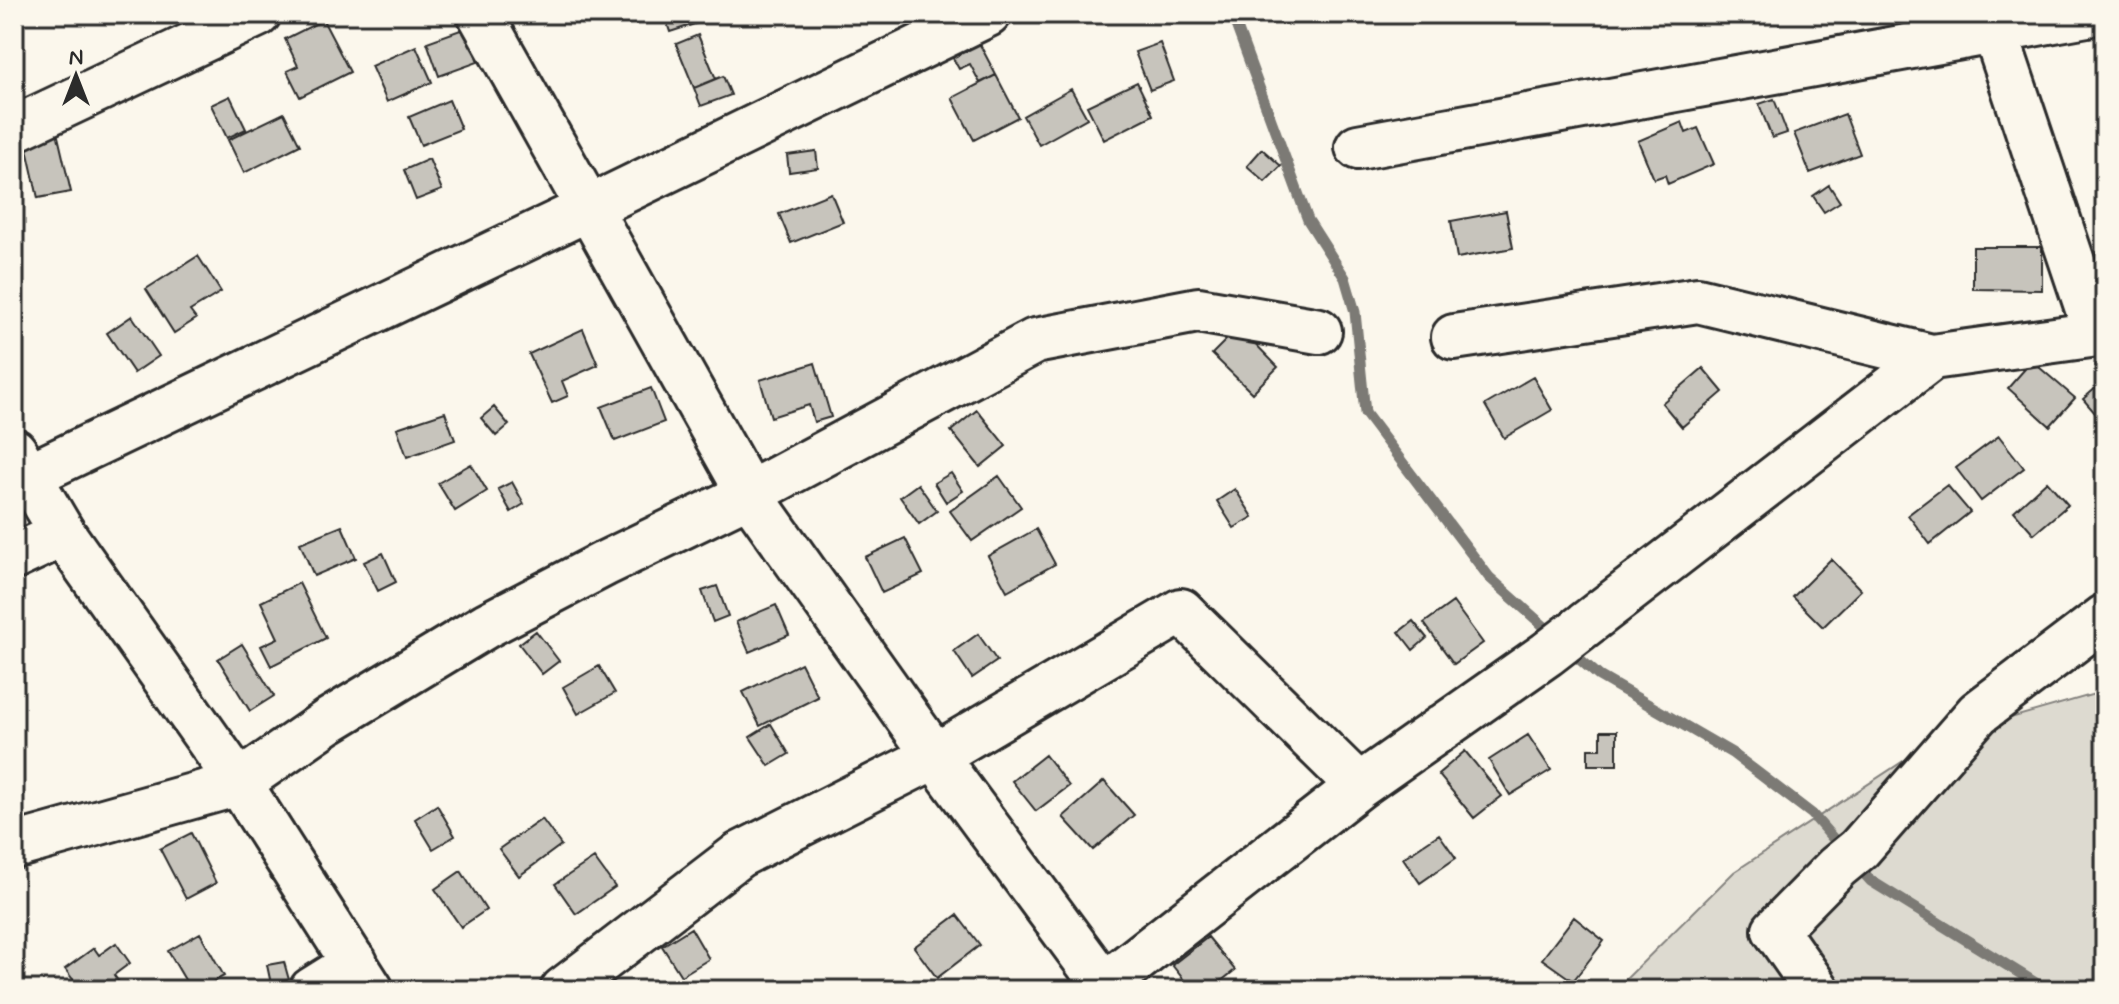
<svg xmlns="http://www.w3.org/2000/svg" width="2119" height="1004" font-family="Mynerve,sans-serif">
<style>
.green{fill:#dddad0;stroke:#84827e;stroke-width:2}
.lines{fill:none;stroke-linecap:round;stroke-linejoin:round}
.stream{stroke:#7b7a75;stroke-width:11}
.building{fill:#c7c4bc;stroke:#2b2b2b;stroke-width:2}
.minor-casing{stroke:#2b2b2b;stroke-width:50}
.tertiary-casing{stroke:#2b2b2b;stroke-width:50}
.minor{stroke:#fbf7ec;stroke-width:44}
.tertiary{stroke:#fbf7ec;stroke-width:44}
</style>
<rect width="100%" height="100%" fill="#fbf7ec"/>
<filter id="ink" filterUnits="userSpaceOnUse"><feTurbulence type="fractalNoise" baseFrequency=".0125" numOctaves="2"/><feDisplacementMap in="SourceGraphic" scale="16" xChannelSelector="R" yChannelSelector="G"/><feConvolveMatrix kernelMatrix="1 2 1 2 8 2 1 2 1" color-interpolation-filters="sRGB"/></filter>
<g filter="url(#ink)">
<path class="green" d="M2105,691V990H1615L1734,872L1937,739Z"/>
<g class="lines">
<path class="stream" d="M1232,14L1308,220L1345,278L1355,312L1365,413L1489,577L1556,637
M1568,649L1599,676L1732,753L1812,814L1843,850
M1855,863L1871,881L2047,990"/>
</g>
<path class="building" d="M664,14H705L707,20L670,32Z
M323,20L350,72L300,97L287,71L298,66L285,39Z
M466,28L478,62L439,76L427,42Z
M698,35L716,79L694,88L676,44Z
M977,39L996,75L980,83L970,64L959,69L950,53Z
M1160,43L1174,81L1150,90L1135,52Z
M416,46L432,82L387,102L371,66Z
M996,75L1018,117L974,140L952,98Z
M723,76L731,95L701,106L694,88Z
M1137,82L1153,115L1104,140L1087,106Z
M1071,89L1087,118L1039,145L1023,116Z
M230,96L246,129L227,138L211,105Z
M1774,99L1787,133L1772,138L1759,104Z
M449,100L461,129L421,145L409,117Z
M284,113L300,145L244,173L228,140Z
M1845,114L1860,154L1810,173L1794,133Z
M1682,122L1686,133L1698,128L1714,164L1668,184L1665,175L1654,179L1638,141Z
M57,132L71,192L38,198L25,140Z
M1262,149L1281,166L1265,182L1247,166Z
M816,151L818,168L789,172L787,155Z
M429,159L442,190L416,200L404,170Z
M1829,185L1840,202L1824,212L1813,196Z
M831,193L843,222L791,243L779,214Z
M1506,211L1513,248L1457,258L1451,221Z
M1973,247H2042V290L1973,289Z
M198,256L221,292L190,311L196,319L174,333L146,289Z
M132,316L159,356L134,373L107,333Z
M1239,327L1278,367L1252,393L1212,354Z
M583,329L598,365L562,381L568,396L552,403L529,354Z
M2032,361L2075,398L2050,426L2008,388Z
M815,363L831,417L814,422L809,405L771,417L760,380Z
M1703,368L1723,392L1682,427L1662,403Z
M1533,377L1552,410L1504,438L1485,405Z
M2105,380V417L2101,420L2083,399Z
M651,388L664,422L615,441L601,407Z
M494,407L509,425L496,436L481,418Z
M977,410L1006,446L980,467L951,431Z
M445,412L455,440L407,457L397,428Z
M1999,436L2024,468L1981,501L1956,468Z
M471,464L487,491L455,511L438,483Z
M951,473L963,491L946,502L934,483Z
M999,476L1021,507L972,541L950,511Z
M2047,481L2068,505L2034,534L2014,511Z
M512,482L524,504L511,512L498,489Z
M918,484L937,511L919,524L900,497Z
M1947,485L1970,512L1930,544L1908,515Z
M1235,489L1253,517L1234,528L1217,501Z
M342,526L356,558L314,576L300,543Z
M1036,529L1055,564L1007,591L988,556Z
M905,538L923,574L882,593L865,557Z
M383,553L396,582L378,591L364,562Z
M1831,559L1861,590L1823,627L1793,597Z
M299,583L326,638L271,666L261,646L278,638L261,602Z
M717,586L728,616L713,622L702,591Z
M1453,602L1483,643L1454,664L1424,623Z
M776,605L789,635L749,652L736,622Z
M1413,621L1427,638L1413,650L1399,632Z
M536,631L559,661L542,674L519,644Z
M978,634L997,661L972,678L954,651Z
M242,644L274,696L250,711L218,659Z
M801,663L818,697L760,726L743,692Z
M599,666L615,693L578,714L563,687Z
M771,724L789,754L769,766L750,737Z
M1601,731H1617V765H1588V749H1601Z
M1528,735L1551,770L1510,795L1489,760Z
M1465,751L1502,796L1474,818L1438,774Z
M1045,755L1069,786L1036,811L1012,781Z
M1104,781L1134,815L1093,850L1063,817Z
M437,805L455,836L433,849L415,819Z
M542,819L561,845L519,876L499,849Z
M191,833L216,883L186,899L160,849Z
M1439,834L1456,858L1420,883L1403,858Z
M594,858L615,887L576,914L555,884Z
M461,871L486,910L461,927L435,889Z
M957,915L980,945L937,978L914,947Z
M1574,917L1604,941L1573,981L1542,959Z
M691,928L709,959L681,976L662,946Z
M200,933L224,976L198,990H191L168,951Z
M1208,937L1235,970L1210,990H1192L1172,965Z
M116,943L130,963L114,975L124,990H81L65,969L94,948L99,955Z
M284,962L289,980L271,984L267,965Z"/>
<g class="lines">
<defs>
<path id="minor" d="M480,14L749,494L935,756L1104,985
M1989,14L2096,333
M14,129L258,14
M1358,147L2087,14
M1454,337L1698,300L1932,357
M28,476L589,208L988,14
M14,557L63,534
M14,846L239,783L327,722L487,625L604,564L749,494L1035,341L1198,310L1319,331
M312,990L355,963
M563,990L739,855L935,756L1181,611L1359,786
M1098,990L1359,786L1547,654L1932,357L2105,333
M1817,990L1775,930L1837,867L1859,849L1978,713L2105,617"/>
<path id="tertiary" d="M14,451L63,534L239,783L371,990"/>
</defs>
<use href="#minor" class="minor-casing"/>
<use href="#tertiary" class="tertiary-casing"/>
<use href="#minor" class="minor"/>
<use href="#tertiary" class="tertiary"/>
</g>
</g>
<rect width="2119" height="1004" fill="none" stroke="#fbf7ec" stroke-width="48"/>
<rect x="24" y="24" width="2071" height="956" fill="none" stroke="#2b2b2b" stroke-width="3" filter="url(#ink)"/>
<g transform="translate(76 76)" stroke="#fbf7ec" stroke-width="6" paint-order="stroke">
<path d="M0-6L14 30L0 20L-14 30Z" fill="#2b2b2b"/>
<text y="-12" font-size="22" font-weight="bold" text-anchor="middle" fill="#2b2b2b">N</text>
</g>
</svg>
